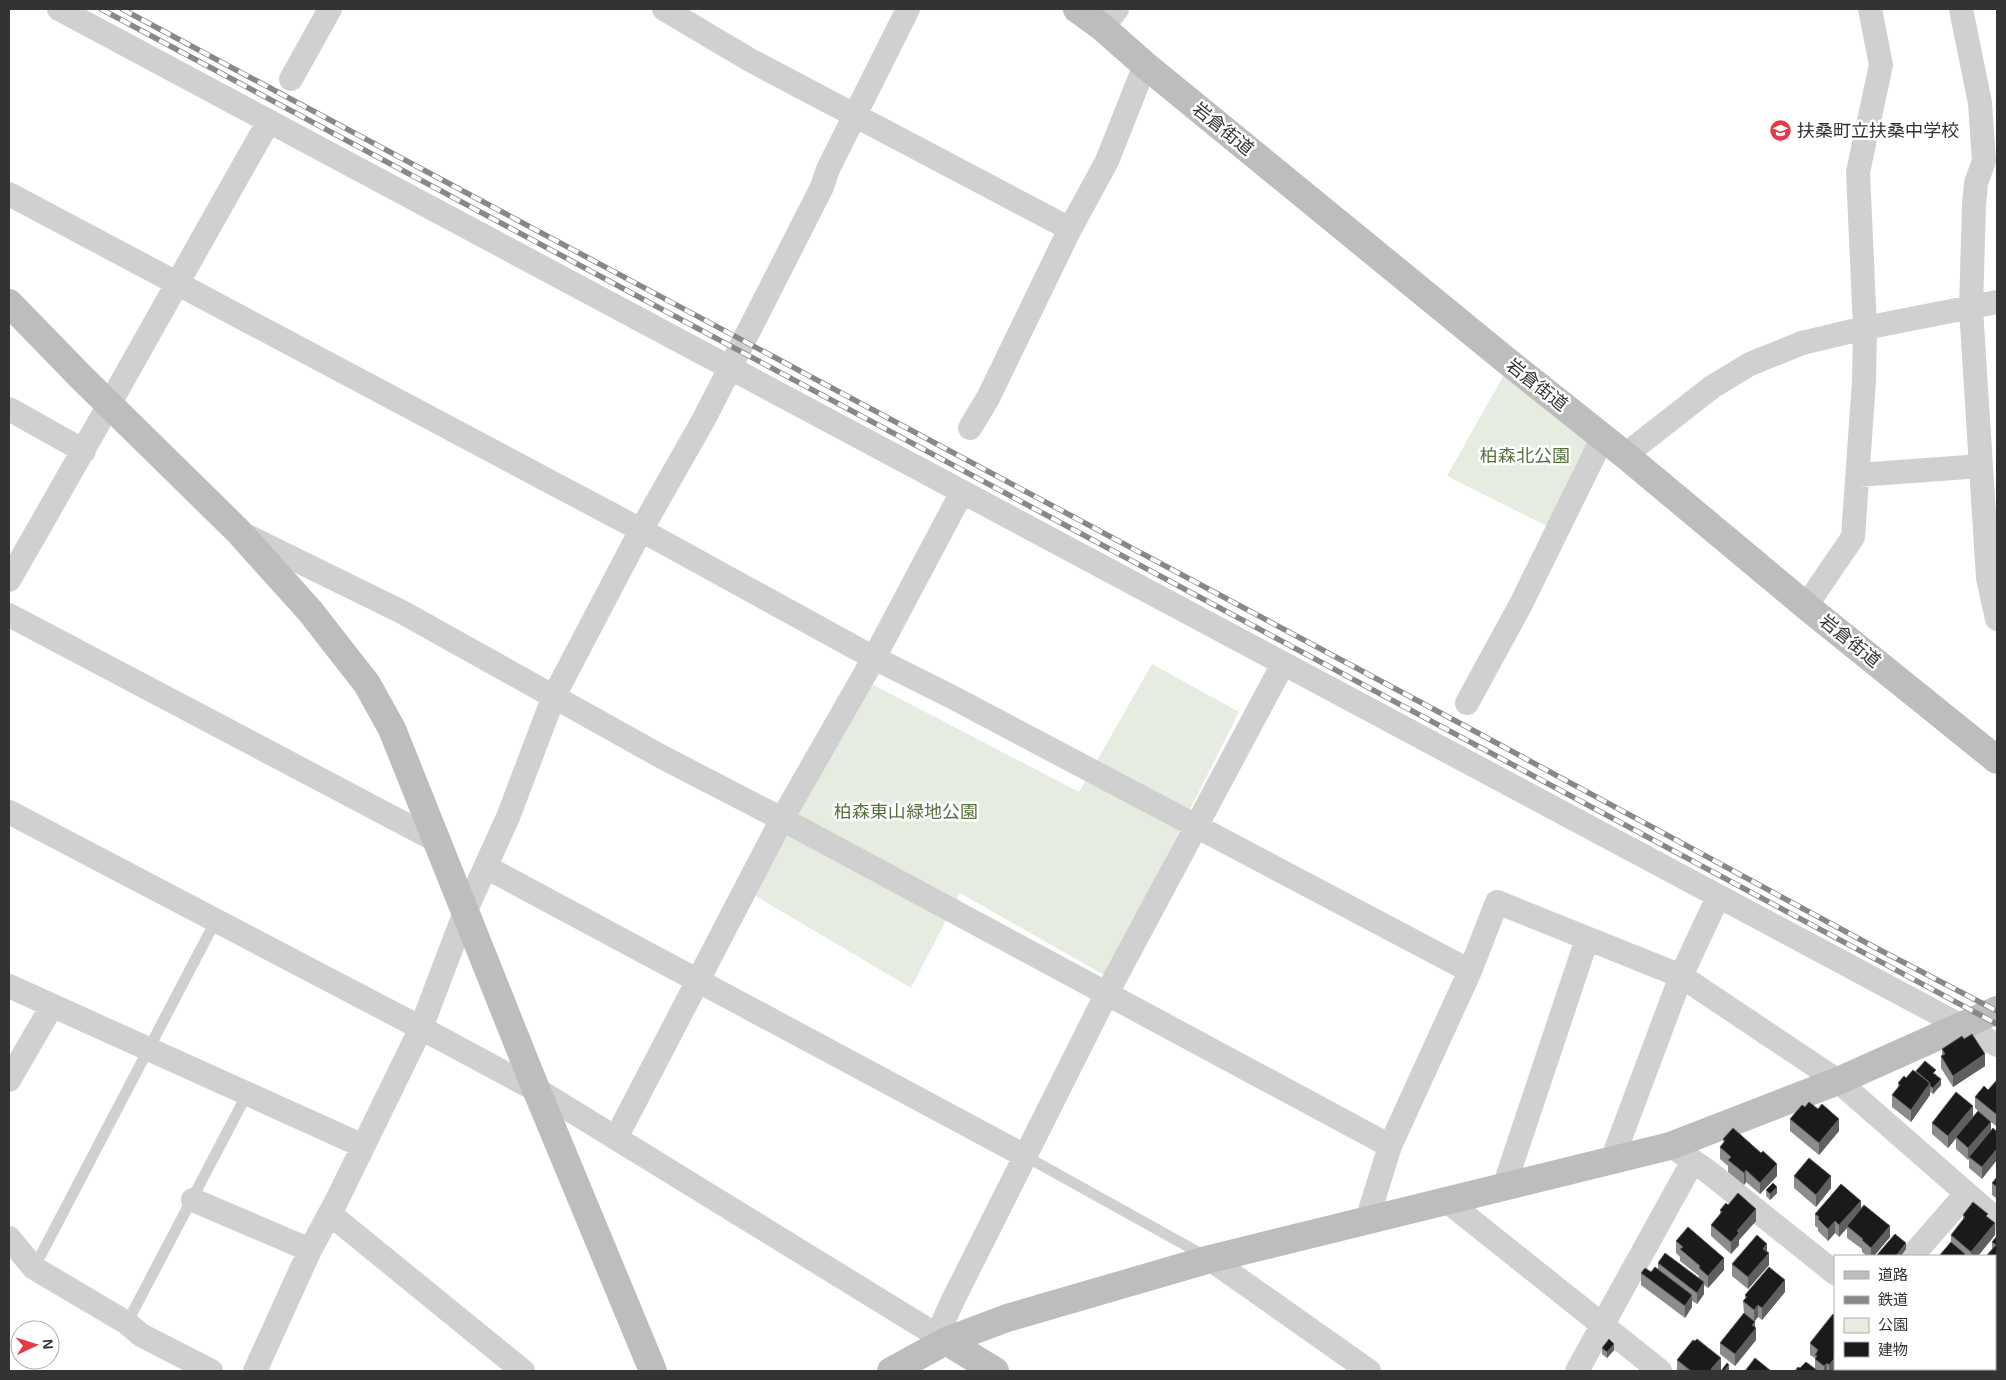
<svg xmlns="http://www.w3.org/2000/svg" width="2006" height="1380" font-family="Arial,'Noto Sans JP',sans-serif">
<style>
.green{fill:#e6ecdf}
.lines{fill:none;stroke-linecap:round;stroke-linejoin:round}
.lane{stroke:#d0d0d0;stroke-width:11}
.street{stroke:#d0d0d0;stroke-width:24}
.secondary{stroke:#bdbdbd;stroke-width:28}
.rail-casing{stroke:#888;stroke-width:5.5}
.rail{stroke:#fff;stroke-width:4;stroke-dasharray:11;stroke-linecap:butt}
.wall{fill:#8c8c8c}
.shaded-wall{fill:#5f5f5f}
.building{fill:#1a1a1a;stroke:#5f5f5f}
.labels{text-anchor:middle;stroke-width:5;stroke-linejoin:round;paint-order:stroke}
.street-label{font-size:18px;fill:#333;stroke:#fff}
.poi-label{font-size:18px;fill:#333;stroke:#fff;text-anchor:start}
.park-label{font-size:18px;fill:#56703f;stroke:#fff}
</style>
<rect width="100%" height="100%" fill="#fff"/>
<path class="green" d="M1505,373L1592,442L1553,529L1447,476Z
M1152,664L1239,712L1106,976L960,893L911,988L754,895L866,681L1079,792Z"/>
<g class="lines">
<path class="lane" d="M1025,1156L1205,1256
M34,1268L216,920
M127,1323L247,1094"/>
<path class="street" d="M59,9L1997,1045
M664,9L750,60L1070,229
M1961,9L1980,103L1984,161L1976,183L1974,205L1971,308L1988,578L1997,619
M1103,28L1117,9
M291,79L330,9
M9,194L641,530L874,658L952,697L1470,971L1390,1146L1367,1220
M9,409L84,451
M970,428L988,398L1070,229L1107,161L1145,65
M1625,455L1712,387L1750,364L1802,343L1865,328L1997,302
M1858,475L1981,466
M243,534L402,612L662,757L782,819L1390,1146
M9,580C97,428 182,274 269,121
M1806,606L1853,537L1864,381L1865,328L1858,172L1881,65L1870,9
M9,615L437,841
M1467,703L1521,604L1603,437
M9,812L421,1028L538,1091
M486,867L1025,1156
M1470,971L1497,902L1681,976L1838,1081L1997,1220
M9,986L363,1146
M9,1080L52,1006
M536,1089L946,1341
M616,1138L782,819L874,658L962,492
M1680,1152L1706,1170L1835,1273
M1612,1160L1681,976L1718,897
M1504,1187L1587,939
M193,1200L310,1250
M1447,1201L1660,1371
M330,1214L523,1371
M9,1238L34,1268L127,1323L141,1335L211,1371
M1912,1256L1966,1194
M1210,1259L1369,1371
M1995,1320L1997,1317
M946,1341L943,1322L953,1300L1107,993L1283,664
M1953,1369L1956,1371
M255,1371L310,1250L336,1202L421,1028L465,912L508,817L554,696L641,530L704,419L822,187L828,169L908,9
M1577,1371L1693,1161"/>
<path class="secondary" d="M1077,9L1103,28L1145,65L1502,357L1625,455L1806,606L1997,760
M9,303L81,377L238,531L310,611L367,684L392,729L536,1089L653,1371
M946,1341L995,1371
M891,1371L946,1341L1007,1318L1210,1259L1670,1146L1838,1081L1997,1010"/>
<defs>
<path id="rail" d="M101,9L1997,1024
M122,9L1465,726L1876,948L1997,1011"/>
</defs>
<use href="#rail" class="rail-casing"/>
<use href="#rail" class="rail"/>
</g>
<path class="wall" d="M1942,1049L1985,1066L1953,1087L1941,1068V1056H1942Z
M1916,1071L1936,1074L1941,1085L1933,1094L1930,1092V1095L1911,1122L1892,1107V1095L1898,1088V1083Z
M1997,1080V1124L1996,1126L1991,1122L1982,1179L1969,1168V1159L1968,1160L1956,1149V1138L1948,1148L1932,1134V1123L1973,1118L1978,1111L1975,1108V1097L1988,1090Z
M1790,1119L1839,1131L1819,1155L1790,1131Z
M1723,1139L1777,1176L1760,1194L1746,1182L1744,1185L1728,1172V1166L1720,1159V1147L1723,1143Z
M1794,1176L1831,1188L1816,1207L1794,1188Z
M1997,1177V1199L1992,1195V1183Z
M1766,1190L1777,1193L1770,1200L1766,1196Z
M1728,1205L1756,1221L1739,1240V1245L1731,1254L1711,1236V1225L1720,1214V1210Z
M1861,1209L1890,1237L1874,1256H1867L1862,1252V1249L1847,1238V1228L1839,1237L1835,1233L1828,1241L1818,1231V1228L1815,1226V1214Z
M1963,1215L1988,1217L1995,1235L1978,1256H1939L1951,1242V1235L1963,1220Z
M1997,1236V1280L1995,1278V1256L1992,1249V1242Z
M1676,1241L1724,1270L1708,1288L1704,1285V1294L1697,1304L1692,1301V1307L1685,1318L1641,1285V1273L1651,1272L1658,1269V1263L1699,1278V1276L1680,1261V1257L1676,1253Z
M1767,1252L1769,1265L1748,1289L1732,1276V1264Z
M1785,1292L1762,1320L1758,1317L1754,1321L1756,1340L1735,1366L1720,1354V1343L1744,1313L1743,1301L1745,1299V1295Z
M1833,1314L1834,1371H1795L1800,1368L1815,1369V1358L1810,1355V1343Z
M1997,1331V1371H1994L1991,1369H1995V1334Z
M1602,1348L1614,1350L1607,1358L1602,1354Z
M1677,1360L1721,1370L1719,1371H1677Z
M1870,1369H1889L1887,1371H1871Z
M1909,1369H1927L1925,1371H1913Z"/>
<path class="shaded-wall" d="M1985,1054V1066L1953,1087V1076Z
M1941,1079V1085L1933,1094V1088Z
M1930,1083V1095L1911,1122V1110Z
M1973,1106V1118L1948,1148V1136Z
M1997,1112V1124L1996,1126V1114Z
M1839,1119V1131L1819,1155V1143Z
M1991,1122V1134L1969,1157L1968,1160V1148Z
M1997,1149V1160L1982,1179V1167Z
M1777,1164V1176L1760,1194V1183Z
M1746,1170V1182L1744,1185V1173Z
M1831,1176V1188L1816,1207V1195Z
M1777,1187V1193L1770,1200V1194Z
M1861,1201V1213L1847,1226V1228L1839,1237V1225Z
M1756,1209V1221L1739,1240V1245L1731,1254V1242L1737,1231Z
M1835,1221V1233L1828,1241V1229Z
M1995,1223V1235L1978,1256H1971V1252Z
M1890,1226V1237L1874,1256H1871V1248Z
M1906,1243V1249L1901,1256H1896Z
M1767,1244V1256L1769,1253V1265L1748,1289V1277L1763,1249Z
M1724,1258V1270L1708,1288V1276Z
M1785,1280V1292L1762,1320V1308Z
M1704,1282V1294L1697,1304V1293Z
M1692,1295V1307L1685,1318V1306Z
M1758,1305V1317L1754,1322V1310Z
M1755,1322V1329L1756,1328V1340L1735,1366V1354Z
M1614,1344V1350L1607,1358V1352Z
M1721,1358V1370L1719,1371H1711V1369Z
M1835,1358V1369H1836L1834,1371H1829V1365Z
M1827,1363V1371H1824V1366Z
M1729,1365V1371H1724Z
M1879,1369H1889L1887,1371H1878Z
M1923,1369H1927L1925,1371H1921Z"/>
<path class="building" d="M1972,1034L1985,1054L1953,1076L1941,1056L1945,1054L1942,1049L1962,1036L1964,1039Z
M1925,1061L1936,1070L1933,1073L1941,1079L1933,1088L1930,1086V1083L1916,1071Z
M1913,1070L1930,1083L1911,1110L1892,1095L1900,1085L1898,1083L1904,1076L1906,1078Z
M1997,1080V1112L1996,1114L1975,1097L1984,1086L1988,1090Z
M1956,1092L1973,1106L1948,1136L1932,1123Z
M1809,1102L1818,1109L1822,1104L1839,1119L1819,1143L1790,1119L1802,1105L1805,1107Z
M1978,1111L1991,1122L1968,1148L1956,1137Z
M1733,1128L1761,1153L1763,1151L1777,1164L1760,1183L1746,1170L1744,1173L1728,1160L1731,1157L1720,1147L1725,1141L1723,1139Z
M1993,1128L1997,1132V1149L1982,1167L1969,1157Z
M1809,1158L1831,1176L1816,1195L1794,1176Z
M1997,1177V1187L1992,1183Z
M1773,1183L1777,1187L1770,1194L1766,1190Z
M1841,1184L1861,1201L1839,1225L1835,1221L1828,1229L1818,1219L1819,1217L1815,1214Z
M1738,1193L1756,1209L1737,1231L1739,1233L1731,1242L1711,1225L1722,1212L1720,1210L1726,1203L1728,1205Z
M1973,1202L1988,1214L1986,1216L1995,1223L1971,1252L1951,1235L1965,1217L1963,1215Z
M1864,1205L1890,1226L1871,1248L1862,1240L1863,1239L1847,1226Z
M1688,1227L1724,1258L1708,1276L1699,1268L1700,1266L1680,1249L1683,1247L1676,1241Z
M1895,1234L1906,1243L1896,1256H1876Z
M1757,1235L1767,1244L1763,1249L1769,1253L1748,1277L1732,1264Z
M1997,1236V1268L1995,1266V1256H1986L1996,1245L1992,1242Z
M1951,1242L1965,1254L1964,1256H1939Z
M1665,1253L1704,1282L1697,1293L1658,1263Z
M1655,1267L1692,1295L1685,1306L1641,1273L1645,1268L1651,1272Z
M1769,1267L1785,1280L1762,1308L1758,1305L1754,1310L1743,1301L1747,1297L1745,1295Z
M1744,1313L1755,1322L1752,1325L1756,1328L1735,1354L1720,1343Z
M1833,1314L1835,1316V1358L1829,1365L1827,1363L1824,1366L1815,1359L1817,1356L1815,1355L1818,1350L1810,1343Z
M1997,1331V1362L1995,1360V1334Z
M1609,1339L1614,1344L1607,1352L1602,1348Z
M1697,1339L1721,1358L1711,1369L1713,1371H1691L1677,1360L1693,1340L1695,1341Z
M1755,1358L1771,1371H1745Z
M1806,1362L1818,1371H1795L1798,1367L1800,1368Z
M1727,1363L1729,1365L1724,1371H1721Z"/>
<defs>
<symbol id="school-disc" viewBox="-11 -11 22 22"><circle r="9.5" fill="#e63946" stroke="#fff"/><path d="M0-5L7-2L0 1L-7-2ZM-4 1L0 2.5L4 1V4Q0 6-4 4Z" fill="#fff"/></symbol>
</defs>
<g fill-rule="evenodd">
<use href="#school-disc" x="1768" y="118" width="25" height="25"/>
</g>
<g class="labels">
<g class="street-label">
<text transform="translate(1223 129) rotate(39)" y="6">岩倉街道</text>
<text transform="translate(1537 385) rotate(38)" y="6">岩倉街道</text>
<text transform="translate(1850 641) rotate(39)" y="6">岩倉街道</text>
</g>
<g class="poi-label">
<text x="1797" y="137">扶桑町立扶桑中学校</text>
</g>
<g class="park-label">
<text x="1525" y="462">柏森北公園</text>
<text x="906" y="818">柏森東山緑地公園</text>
</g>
</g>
<rect width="2006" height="1380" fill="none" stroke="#333333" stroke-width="20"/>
<rect x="1834" y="1255" width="162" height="115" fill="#ffffff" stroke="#adadad"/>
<rect x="1844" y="1271" width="25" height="8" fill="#bdbdbd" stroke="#adadad"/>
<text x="1878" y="1280" font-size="15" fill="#333333">道路</text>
<rect x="1844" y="1296" width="25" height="8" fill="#888888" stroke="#adadad"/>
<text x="1878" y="1305" font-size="15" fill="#333333">鉄道</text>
<rect x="1844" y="1318" width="25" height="15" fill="#e6ecdf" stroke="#adadad"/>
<text x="1878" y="1330" font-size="15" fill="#333333">公園</text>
<rect x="1844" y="1342" width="25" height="15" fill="#1a1a1a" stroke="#adadad"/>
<text x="1878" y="1355" font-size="15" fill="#333333">建物</text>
<g transform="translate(35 1345) rotate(86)"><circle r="24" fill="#ffffff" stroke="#adadad"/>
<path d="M0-4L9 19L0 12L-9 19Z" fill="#e63946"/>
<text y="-8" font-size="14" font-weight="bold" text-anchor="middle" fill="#333333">N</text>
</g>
</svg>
